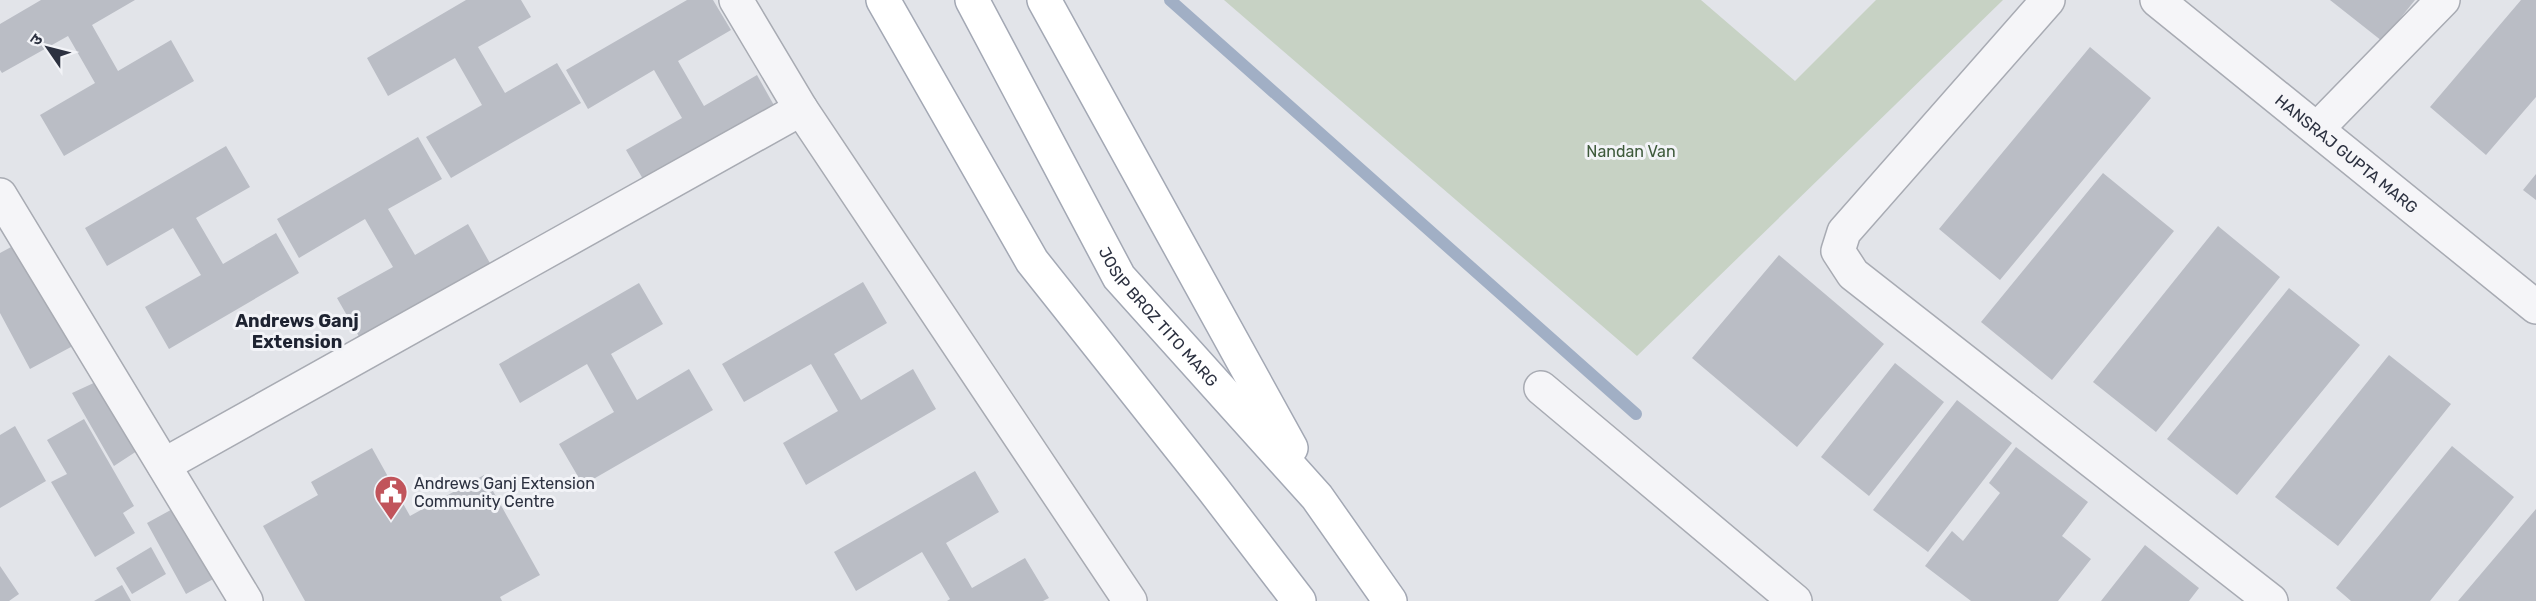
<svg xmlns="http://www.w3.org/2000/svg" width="2536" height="601" font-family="Rubik,'Noto Sans Devanagari',sans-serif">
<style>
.green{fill:#c7d2c4}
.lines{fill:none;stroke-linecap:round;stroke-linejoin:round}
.stream{stroke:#a1afc5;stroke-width:12}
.building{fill:#babdc5}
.minor-casing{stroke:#a8abb3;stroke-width:36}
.major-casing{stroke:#a3a8b4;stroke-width:36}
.minor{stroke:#f5f5f8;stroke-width:33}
.major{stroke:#fff;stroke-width:33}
.labels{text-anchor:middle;stroke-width:6;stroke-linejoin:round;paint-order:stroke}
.park-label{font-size:16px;fill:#3e5a3b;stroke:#f2f3f7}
.street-label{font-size:16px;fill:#2c3140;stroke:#f2f3f7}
.poi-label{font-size:16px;fill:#2c3140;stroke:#f2f3f7;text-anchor:start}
.neighbourhood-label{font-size:18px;font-weight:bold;fill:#1e2331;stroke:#f2f3f7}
</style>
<rect width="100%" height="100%" fill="#e2e4e9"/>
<path class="green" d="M1224,0H1701L1795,81L1876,0H2003L1637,356Z"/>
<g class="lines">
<path class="stream" d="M1170,0L1636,414"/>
</g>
<path class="building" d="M41,0H135L92,25L118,71L171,40L194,81L64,156L40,115L95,83L68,36L2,73L0,70V24Z
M466,0H521L531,17L478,47L505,93L557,63L581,103L451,178L426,137L482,105L455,58L388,96L367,58Z
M687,0H713L731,30L678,61L704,106L757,75L780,116L650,191L626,150L682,118L654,70L588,109L566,70Z
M2330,0H2415L2382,41Z
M2521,0H2536V97L2486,155L2430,107Z
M2090,47L2151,98L2000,280L1939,229Z
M418,137L442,179L388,209L415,255L468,224L491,265L361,340L337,298L393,267L365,219L299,258L277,219Z
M226,146L250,187L196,218L223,264L276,233L299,273L169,349L145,307L201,275L173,228L107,266L85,228Z
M2103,173L2174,231L2052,380L1981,322Z
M2536,174V200L2523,190Z
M2218,226L2280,277L2156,432L2093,382Z
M13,246L84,340L30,369L0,313V253Z
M1779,255L1884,344L1797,447L1692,358Z
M863,282L887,323L834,354L861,400L913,369L936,409L806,485L783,443L838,411L811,364L744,402L722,364Z
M639,283L663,324L611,354L637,400L689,369L713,410L583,485L559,444L614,412L587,364L520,403L499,364Z
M2289,288L2360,345L2237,495L2167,439Z
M2389,355L2451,404L2338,546L2275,497Z
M1895,363L1944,402L1869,496L1821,457Z
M98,381L140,449L114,466L72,393Z
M1957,400L2012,443L1928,552L1873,510Z
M84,419L134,506L123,513L135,533L95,557L51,482L67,474L47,440Z
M15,426L46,481L0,508V435Z
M2452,446L2514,497L2430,601H2351L2336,588Z
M2016,447L2088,502L2062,536L2091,559L2058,601H1971L1925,566L1952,531L1963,541L2000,493L1989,483Z
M372,448L410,516L484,475L540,575L500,597L502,601H305L263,526L318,495L311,482Z
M975,471L999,512L946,543L972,588L1025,558L1049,598L1043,601H947L950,599L922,552L856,591L834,552Z
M178,506L217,577L186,594L147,523Z
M2536,509V601H2458Z
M2145,545L2199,588L2189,601H2101Z
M151,547L166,574L132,594L116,568Z
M0,566L19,594L9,601H0Z
M122,585L131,601H94Z"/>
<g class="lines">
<defs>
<g id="minor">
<path d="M736,0L801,109L1130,601"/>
<path d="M2048,0L1844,232L1838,251L1853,274L2271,601"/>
<path id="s1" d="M2157,0L2536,307"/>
<path d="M2317,129L2443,0"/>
<path d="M0,195L246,601"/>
<path d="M1541,388L1795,601"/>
<path d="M164,465L801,109"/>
</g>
<g id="major">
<path d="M883,0L1032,261L1213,489L1299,601"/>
<path id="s2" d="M972,0L1119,277L1317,497L1390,601"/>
<path d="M1044,0L1291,448"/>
</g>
</defs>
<use href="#minor" class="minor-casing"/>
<use href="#major" class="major-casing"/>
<use href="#minor" class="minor"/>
<use href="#major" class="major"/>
</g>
<defs>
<symbol id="civic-pin" viewBox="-11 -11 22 30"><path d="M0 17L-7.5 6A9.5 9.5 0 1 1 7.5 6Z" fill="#c1545b" stroke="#f2f3f7"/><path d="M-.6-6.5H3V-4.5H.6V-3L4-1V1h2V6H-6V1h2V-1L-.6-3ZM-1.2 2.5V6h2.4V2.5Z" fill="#fff"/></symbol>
</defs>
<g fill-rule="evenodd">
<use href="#civic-pin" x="372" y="473" width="38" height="52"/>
</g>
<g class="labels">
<g class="park-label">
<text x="1631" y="157">Nandan Van</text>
</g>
<g class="street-label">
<text dy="6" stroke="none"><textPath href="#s1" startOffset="244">HANSRAJ GUPTA MARG</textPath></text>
<text dy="6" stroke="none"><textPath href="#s2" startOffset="369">JOSIP BROZ TITO MARG</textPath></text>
</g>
<g class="poi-label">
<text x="414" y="489">Andrews Ganj Extension<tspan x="414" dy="18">Community Centre</tspan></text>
</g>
<g class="neighbourhood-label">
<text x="297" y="327">Andrews Ganj<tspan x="297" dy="21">Extension</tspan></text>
</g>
</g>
<g transform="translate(48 48) rotate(305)" stroke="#f2f3f7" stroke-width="4.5" paint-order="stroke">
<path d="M0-4.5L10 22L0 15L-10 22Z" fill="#2c3140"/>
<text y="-9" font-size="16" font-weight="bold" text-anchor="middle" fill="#2c3140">उ</text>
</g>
</svg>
